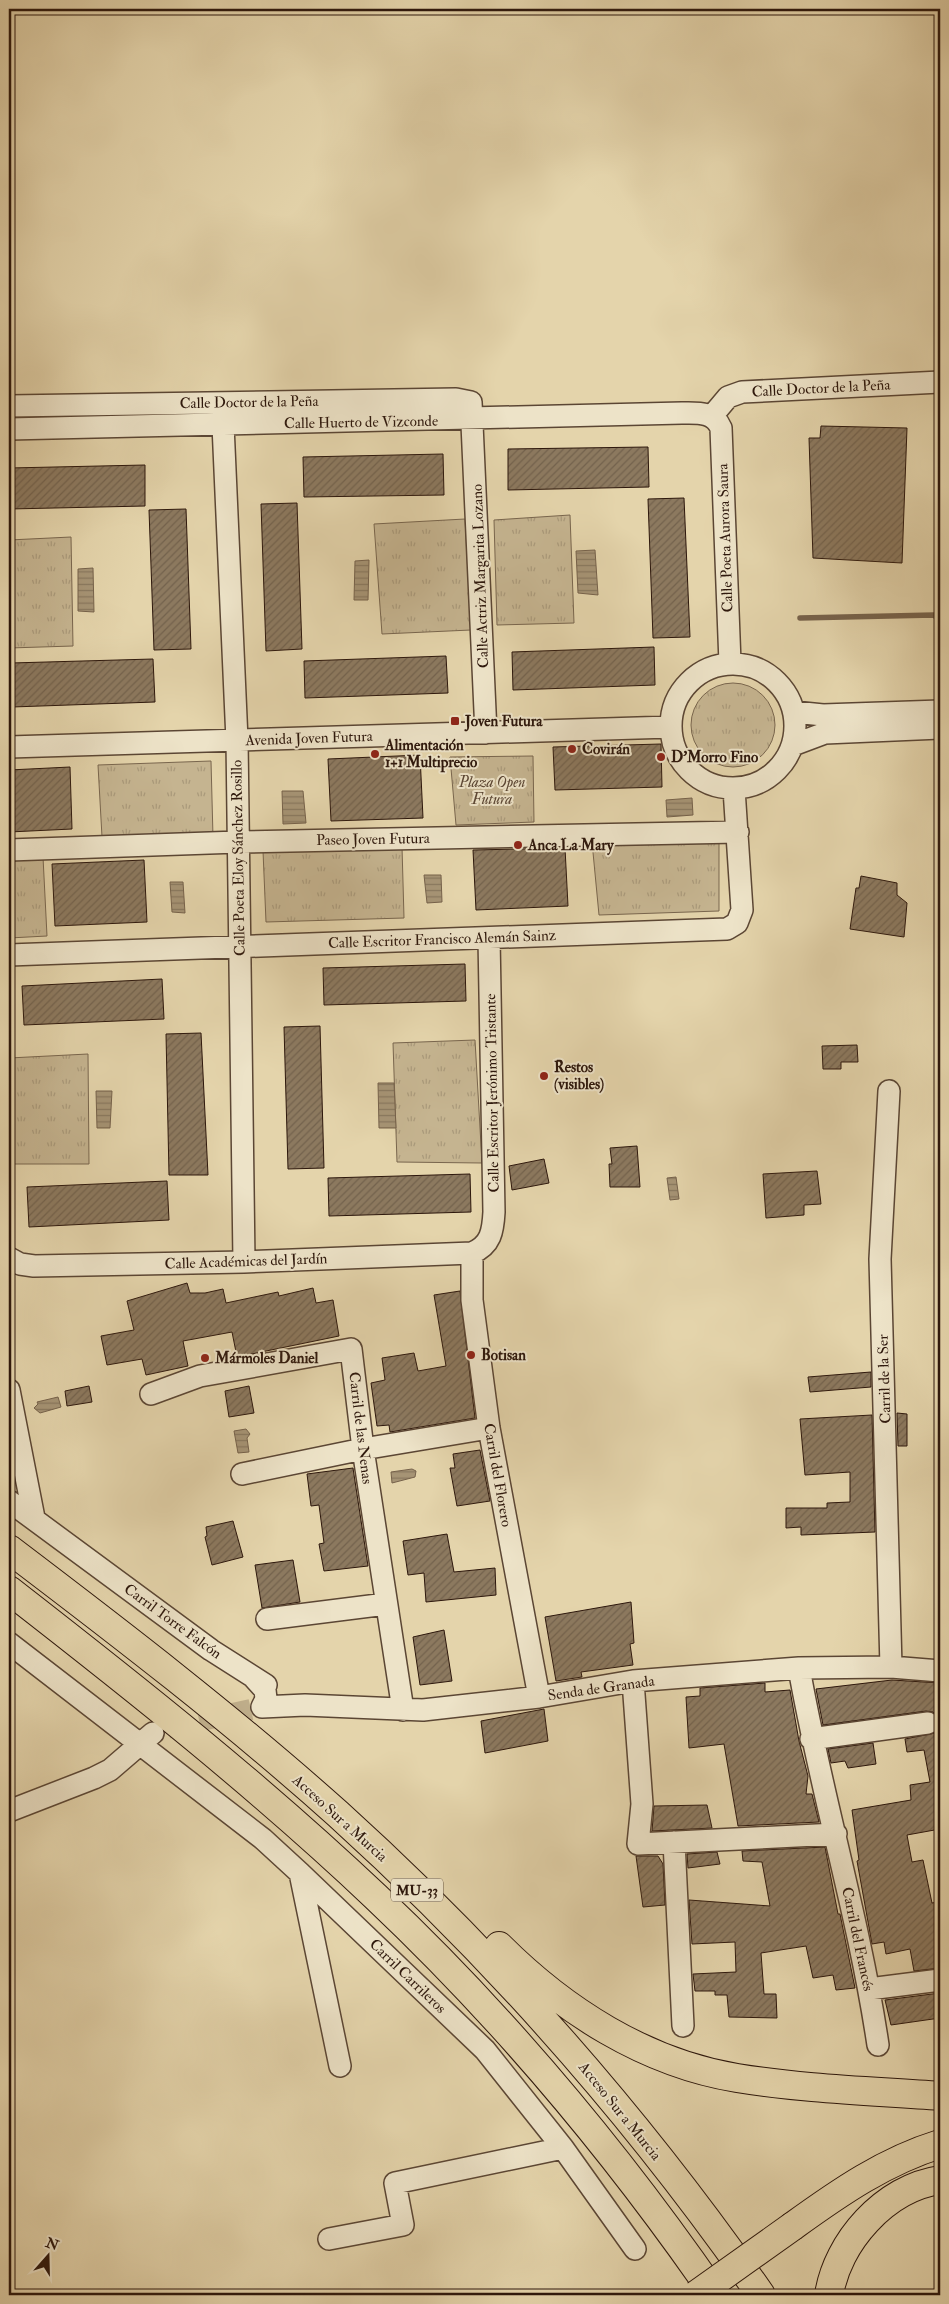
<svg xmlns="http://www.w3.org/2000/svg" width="949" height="2304" font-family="'IM FELL Double Pica',serif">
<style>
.grass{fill:url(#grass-tufts);stroke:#79664e}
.water{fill:url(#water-rules);stroke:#76624b}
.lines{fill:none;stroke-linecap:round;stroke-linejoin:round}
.stream{stroke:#76624b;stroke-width:5.5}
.building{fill:url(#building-hatch);stroke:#2d170c}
.minor-tunnel{stroke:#bfae8b;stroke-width:21;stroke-dasharray:21 11;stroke-linecap:butt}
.minor-casing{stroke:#5b4634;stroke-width:24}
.highway-casing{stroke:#2d170c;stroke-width:30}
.minor{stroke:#ede3c8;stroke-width:21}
.highway{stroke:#e4d4ab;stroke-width:28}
.highway-bridge-casing{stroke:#2d170c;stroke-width:30;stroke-linecap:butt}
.highway-bridge{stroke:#e4d4ab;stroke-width:28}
.poi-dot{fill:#8f2418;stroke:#ede3c8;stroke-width:2}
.labels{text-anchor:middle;stroke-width:4;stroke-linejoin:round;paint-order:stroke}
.shield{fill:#ede3c8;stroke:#675444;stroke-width:1}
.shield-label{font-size:14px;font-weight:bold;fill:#2d170c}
.street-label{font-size:15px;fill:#2d170c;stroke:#ede3c8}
.poi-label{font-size:15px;font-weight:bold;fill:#2d170c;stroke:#ede3c8;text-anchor:start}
.park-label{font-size:15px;font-style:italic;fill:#5b4634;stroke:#ede3c8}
</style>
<defs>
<pattern id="grass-tufts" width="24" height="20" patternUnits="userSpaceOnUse" patternTransform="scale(1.25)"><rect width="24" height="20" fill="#c5b490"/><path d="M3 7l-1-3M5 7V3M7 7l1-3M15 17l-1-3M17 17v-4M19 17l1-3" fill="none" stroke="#aa9a7b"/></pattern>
<pattern id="water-rules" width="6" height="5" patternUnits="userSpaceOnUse" patternTransform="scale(1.25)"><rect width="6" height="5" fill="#a69475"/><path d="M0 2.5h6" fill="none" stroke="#88785e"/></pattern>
<pattern id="building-hatch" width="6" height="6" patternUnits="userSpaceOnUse" patternTransform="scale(1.25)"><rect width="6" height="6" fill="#8c795f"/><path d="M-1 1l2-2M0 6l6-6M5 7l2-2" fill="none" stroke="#73624d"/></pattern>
</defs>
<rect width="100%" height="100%" fill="#e4d4ab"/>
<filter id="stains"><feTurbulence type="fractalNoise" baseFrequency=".004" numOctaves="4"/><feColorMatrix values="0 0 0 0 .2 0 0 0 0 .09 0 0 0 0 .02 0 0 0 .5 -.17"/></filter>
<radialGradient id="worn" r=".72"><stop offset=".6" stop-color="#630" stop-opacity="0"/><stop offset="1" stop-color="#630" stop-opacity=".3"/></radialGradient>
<path class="grass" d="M570,515L574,623L497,625L494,520Z
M465,519L471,630L382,634L374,524Z
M71,537L73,646L9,648V540Z
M691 725a42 42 0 1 1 84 0a42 42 0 1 1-84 0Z
M533,756L534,822L456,825L450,757Z
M211,761L213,837H102L98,765Z
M719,838V911L599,915L592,842Z
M402,847L404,918L266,922L263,851Z
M43,857L47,936L9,938V858Z
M475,1040L482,1163L397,1162L393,1043Z
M88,1054L89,1164H10L9,1058Z"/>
<path class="water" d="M595,550L598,595L578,593L576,551Z
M369,560L368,600H354L355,561Z
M93,568L94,612L78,611V569Z
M282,791H303L306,823L283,824Z
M692,798L693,815L667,817L666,800Z
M424,875H441L442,902L427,903Z
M170,882H183L185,913L172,912Z
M378,1083H394L396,1128H379Z
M96,1091H112L110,1128H97Z
M676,1177L679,1199L670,1200L667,1178Z
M58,1397L61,1407L40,1413L34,1408L38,1404L37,1402Z
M246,1429L250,1434L247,1438L249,1452L238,1453L234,1431Z
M412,1469L416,1471L415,1477L392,1483L391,1472Z"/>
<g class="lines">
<path class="stream" d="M800,618L934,615L940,621"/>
</g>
<path class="building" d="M821,426L907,428L902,563L813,558L809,438H820Z
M648,447L649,487L508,490V449Z
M443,454L444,495L304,497L303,457Z
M145,465V506L9,509V468Z
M684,498L690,637L653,638L648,499Z
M297,503L302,649L266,651L261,504Z
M186,509L191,649L154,650L149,510Z
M654,647L655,685L513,690L512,652Z
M446,656L448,693L305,698L304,661Z
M153,659L155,702L12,707L11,663Z
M661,744L662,787L555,790L553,747Z
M420,755L423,818L331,821L328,759Z
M70,767L72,829L9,832V770Z
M565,848L568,906L476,910L473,850Z
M144,860L147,922L55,926L52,864Z
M861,876L897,883V895L907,903L904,937L850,929L856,888H859Z
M465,964L466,1001L324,1005L323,968Z
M162,979L164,1019L24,1025L22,986Z
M320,1026L324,1168L288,1169L284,1027Z
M201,1033L208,1175H169L166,1034Z
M857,1045L858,1062H841V1069H823L822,1046Z
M637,1146L640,1187H610L609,1164H612L610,1148Z
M544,1159L549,1183L512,1190L509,1166Z
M817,1171L821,1204L804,1205V1215L766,1218L763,1174Z
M470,1174L471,1212L329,1216L328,1178Z
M167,1181L169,1220L29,1227L27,1187Z
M187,1283L190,1293H205L223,1289L226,1303L278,1292L279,1296L313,1288L316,1303L333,1300L339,1336L237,1357L232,1332L183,1341L188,1366L146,1375L142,1359L107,1365L101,1336L134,1330L127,1301Z
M460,1291L475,1418L390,1432L389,1425L377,1426L371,1383L385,1380L382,1358L414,1353L418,1371L446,1366L434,1295Z
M871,1372V1387L810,1392L808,1377Z
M89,1386L92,1402L67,1406L65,1391Z
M249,1386L254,1413L229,1417L225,1391Z
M897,1413L907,1414V1446H898Z
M872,1415L875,1532L801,1535V1527L786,1528V1508H827V1503L850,1502V1472L805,1475L800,1419Z
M480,1450L490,1501L457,1506L450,1468H455L453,1454Z
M353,1468L368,1566L324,1571L319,1544L324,1543L319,1505L311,1506L307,1474Z
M233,1521L243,1557L212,1565L205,1537L207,1536L206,1527Z
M447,1534L454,1572L495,1568L496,1595L426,1602L424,1573L408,1575L403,1541Z
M293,1560L300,1602L262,1608L255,1565Z
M631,1602L634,1643L630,1644L633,1665L581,1672L582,1677L556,1681L545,1617Z
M444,1630L452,1681L420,1685L413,1637Z
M892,1680L940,1683V1721L933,1712L926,1711L823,1725L816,1689Z
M765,1683V1692L790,1690L799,1741L808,1776L806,1794H812L819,1822L738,1826L724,1744L689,1748L686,1697L700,1696V1688Z
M544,1709L548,1741L485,1753L481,1721Z
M940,1723V1829L907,1835L912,1862L923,1860L932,1903L938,1902L940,1968L914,1971L910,1949L886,1954L884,1942L872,1944L857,1861L859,1860L852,1810L911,1800L910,1785L930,1782L924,1750L907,1752L905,1739L935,1733Z
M873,1743L876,1764L848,1768L845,1761L831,1763L828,1749Z
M707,1805L712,1828L652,1831L654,1806Z
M825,1847L838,1914H840L855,1988L836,1990L833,1975L813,1978L806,1946L761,1953L764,1994H776L777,2018L729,2017L727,1995H715V1991H695L693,1974L736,1972L735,1942L692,1944L689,1900L770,1906L762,1862L743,1861L742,1851Z
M717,1852L720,1864L688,1868L687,1854Z
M636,1856H658L663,1864L665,1905L643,1907Z
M940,1993V2018L891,2025L885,2000Z"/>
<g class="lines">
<path class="minor-tunnel" d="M168,1728L262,1707"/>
<defs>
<path id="minor" d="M9,406L456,399L471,402L486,733
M712,416L728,397L742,392L940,382
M223,425L237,740L244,1262
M9,429L682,413C697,413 714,411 721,428L730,663
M671 726a62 62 0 1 1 124 0a62 62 0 1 1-124 0Z
M794,712L823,715L940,711
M793,745L825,733L940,728
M9,747L670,727
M9,850L238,842L738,832
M9,955L727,929L737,923L742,910L734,789
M889,1091L880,1259L891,1667
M472,1253V1300L489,1428L539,1697
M9,1258L20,1264L34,1266L244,1262L472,1253C491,1245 493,1231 494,1212L489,938
M9,1390L34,1518
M151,1394L200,1376L351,1349L363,1449L403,1710
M242,1474L363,1449L489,1428
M9,1501L211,1650L266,1685
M267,1619L386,1604
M9,1643L263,1839L300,1873L485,2050L563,2148L635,2249
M799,1668C821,1794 859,1917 878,2045
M254,1678L265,1690L266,1699L262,1707L305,1705L423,1710L539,1697L633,1681L799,1668L891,1667L940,1671
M633,1681L642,1804L638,1844L836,1834
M811,1739L928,1723
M9,1811L94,1778L110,1770L153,1733
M674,1842L683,2026
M300,1873L340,2066
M869,1989L940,1980
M329,2239L403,2225L395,2183L563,2148"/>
<path id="highway" d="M9,1549C121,1634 233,1720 338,1814C496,1957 639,2120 761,2295
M9,1590C135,1688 260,1787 376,1897C503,2017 616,2152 715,2295
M499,1946C563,2010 645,2063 737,2078C804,2089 873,2091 940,2096
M793,2226C840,2192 885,2161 940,2144
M829,2295C837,2242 885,2188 940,2180"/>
</defs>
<use href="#minor" class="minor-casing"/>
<use href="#highway" class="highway-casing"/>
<use href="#minor" class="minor"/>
<use href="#highway" class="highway"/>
<defs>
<path id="highway-bridge" d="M696,2295L793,2226"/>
</defs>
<use href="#highway-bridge" class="highway-bridge-casing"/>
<use href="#highway-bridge" class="highway-bridge"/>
</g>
<g class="poi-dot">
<rect x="450" y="716" width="10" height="10" rx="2.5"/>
<circle cx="572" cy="749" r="5"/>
<circle cx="375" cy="754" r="5"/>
<circle cx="661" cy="757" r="5"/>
<circle cx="518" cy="845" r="5"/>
<circle cx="544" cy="1076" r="5"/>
<circle cx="471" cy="1355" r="5"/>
<circle cx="205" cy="1358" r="5"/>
</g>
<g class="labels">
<rect class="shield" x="391" y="1878.5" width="52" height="23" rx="4"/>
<g class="shield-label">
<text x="417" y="1895">MU-33</text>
</g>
<g class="street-label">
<text transform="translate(821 388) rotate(-3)" y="5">Calle Doctor de la Peña</text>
<text transform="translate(249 402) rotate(-1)" y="5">Calle Doctor de la Peña</text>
<text transform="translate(361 422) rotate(-1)" y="5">Calle Huerto de Vizconde</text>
<text transform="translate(725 538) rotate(-92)" y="5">Calle Poeta Aurora Saura</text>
<text transform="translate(480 576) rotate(-92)" y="5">Calle Actriz Margarita Lozano</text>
<text transform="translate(309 738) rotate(-2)" y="5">Avenida Joven Futura</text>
<text transform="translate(373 839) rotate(-1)" y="5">Paseo Joven Futura</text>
<text transform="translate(238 858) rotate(-91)" y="5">Calle Poeta Eloy Sánchez Rosillo</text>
<text transform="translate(442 939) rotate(-2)" y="5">Calle Escritor Francisco Alemán Sainz</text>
<text transform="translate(492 1093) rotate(-91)" y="5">Calle Escritor Jerónimo Tristante</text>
<text transform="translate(246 1261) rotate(-2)" y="5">Calle Académicas del Jardín</text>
<text transform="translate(884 1379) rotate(-92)" y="5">Carril de la Ser</text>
<text transform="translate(361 1428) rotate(83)" y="5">Carril de las Nenas</text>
<text transform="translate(498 1475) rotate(80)" y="5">Carril del Florero</text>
<text transform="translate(173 1621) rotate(36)" y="5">Carril Torre Falcón</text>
<text transform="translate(601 1688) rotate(-8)" y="5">Senda de Granada</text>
<text transform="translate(340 1818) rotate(42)" y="5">Acceso Sur a Murcia</text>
<text transform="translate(858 1939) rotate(78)" y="5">Carril del Francés</text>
<text transform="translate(408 1976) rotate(44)" y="5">Carril Carrileros</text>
<text transform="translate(620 2111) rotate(51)" y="5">Acceso Sur a Murcia</text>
</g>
<g class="poi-label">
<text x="465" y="726">Joven Futura</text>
<text x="385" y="750">Alimentación<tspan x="385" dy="17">1+1 Multiprecio</tspan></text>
<text x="582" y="754">Covirán</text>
<text x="671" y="762">D'Morro Fino</text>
<text x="528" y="850">Anca La Mary</text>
<text x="554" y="1072">Restos<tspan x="554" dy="17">(visibles)</tspan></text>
<text x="481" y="1360">Botisan</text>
<text x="215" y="1363">Mármoles Daniel</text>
</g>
<g class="park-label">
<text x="492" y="787">Plaza Open<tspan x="492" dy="17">Futura</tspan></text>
</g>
</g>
<rect width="949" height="2304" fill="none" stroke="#e4d4ab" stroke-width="30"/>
<rect x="10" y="10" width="929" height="2284" fill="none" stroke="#2d170c" stroke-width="2.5"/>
<rect x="15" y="15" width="919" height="2274" fill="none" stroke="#2d170c"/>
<g transform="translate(48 2256) rotate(20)" stroke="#ede3c8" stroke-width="4" paint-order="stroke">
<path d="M0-4L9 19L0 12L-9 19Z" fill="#2d170c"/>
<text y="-8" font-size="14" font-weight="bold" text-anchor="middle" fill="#2d170c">N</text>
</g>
<rect width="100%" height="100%" filter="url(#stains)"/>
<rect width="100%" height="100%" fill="url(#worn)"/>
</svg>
